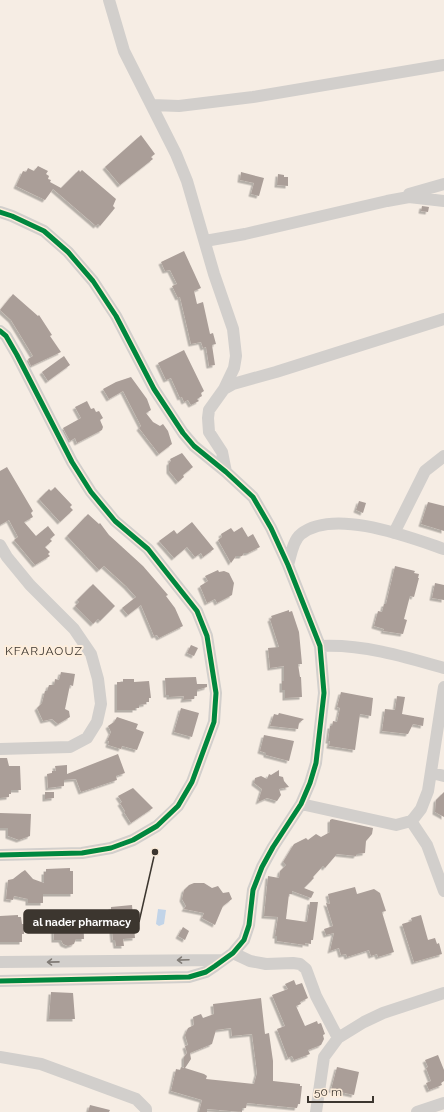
<svg xmlns="http://www.w3.org/2000/svg" width="444" height="1112" font-family="Raleway,sans-serif">
<style>
.water{fill:#c2d4e8}
.building{fill:#aa9e98;fill-rule:evenodd;filter:url(#shadow)}
.lines{fill:none;stroke-linecap:round;stroke-linejoin:round}
.minor{stroke:#d2cfcc;stroke-width:12}
.cycleway-casing{stroke:#feeedc;stroke-width:8}
.cycleway{stroke:#00873e;stroke-width:5}
.oneway{stroke:#807b76}
.labels{text-anchor:middle;stroke-width:4;stroke-linejoin:round;paint-order:stroke}
.quarter-label{font-size:12px;letter-spacing:1px;fill:#3c362f;stroke:#feeedc}
.leader{fill:none;stroke:#3c362f;stroke-width:1.5}
.callout-dot{fill:#3c362f;stroke:#feeedc;stroke-width:1.5}
.callout{fill:#3c362f;stroke:#3c362f;stroke-width:1.5}
.callout-label{font-size:11px;text-anchor:middle;font-weight:bold;fill:#fff}
</style>
<defs>
<filter id="shadow"><feDropShadow dx="-2.5" dy="2.5" stdDeviation="0" flood-color="#0004"/></filter>
</defs>
<rect width="100%" height="100%" fill="#f6ede4"/>
<path class="water" d="M158,909L166,910L164,924L159,926L156,924Z"/>
<path class="building" d="M141,135L155,154L151,157L153,159L120,185L105,167Z
M38,166L48,171L46,174L49,176L48,179L51,180L50,182L61,188L79,170L80,172L82,170L116,199L113,206L115,208L100,226L98,224L96,226L53,189L45,200L16,186L23,171L26,172L28,168L34,171Z
M241,172L264,178L259,196L251,194L254,183L240,180Z
M278,174L284,175V177H288V186L277,185Z
M422,206L429,207L428,212L421,211Z
M184,251L201,288L194,291L197,304L203,302L210,334L213,333L216,344L212,345L215,365L209,366L206,347L203,348L201,342L191,344L180,297L178,298L172,286L177,284L170,270L165,271L161,262Z
M13,294L38,316L39,315L52,335L50,336L61,352L31,366L28,359L33,356L11,320L0,310Z
M184,350L204,391L201,393L202,396L197,399L199,401L191,405L188,400L184,402L182,397L180,398L171,378L166,380L158,363Z
M64,356L70,365L48,381L42,372Z
M131,377L147,399L151,410L146,413L153,422L160,426L163,424L168,431L172,444L159,454L139,428L141,426L123,391L109,399L103,389L116,382Z
M87,401L91,409L94,408L96,412L99,411L103,418L100,420L103,427L102,430L77,443L75,438L70,441L63,428L81,418L75,407Z
M182,453L193,467L183,475L184,477L178,482L169,471V463L171,461L170,459Z
M7,467L33,511L31,513L33,517L24,522L36,536L48,526L55,535L50,539L52,541L45,547L50,552L48,554L50,556L35,565L14,540L18,537L9,520L0,525V471Z
M55,487L72,505L70,507L73,510L60,522L39,499L49,489L51,491Z
M359,501L366,503L363,513L356,510Z
M428,502L444,506V531L421,524Z
M88,514L99,524L100,523L109,535L143,566L168,595L166,596L175,608L183,626L159,638L157,635L154,636L141,605L128,615L122,608L136,597L126,586L104,566L99,570L67,536Z
M192,522L214,549L203,557L201,553L195,557L187,547L174,558L159,541L174,530L177,534Z
M242,527L248,537L253,534L260,547L248,553H244L242,556H236L231,563L218,540L222,537L221,534L231,528L234,532Z
M395,566L415,571L414,573L419,574L418,578H419L414,597L410,596L404,619L407,620L403,634L383,631L384,629L374,626L378,611L382,612L384,604H386Z
M218,570L219,572L224,571L229,573L234,583L232,595L217,603L215,599L207,603L200,586L208,581L205,576Z
M435,583L444,585V600L432,598Z
M93,584L115,606L100,621L98,619L93,624L75,606L79,602L77,600Z
M289,610V612L292,611L299,632L302,664H298L300,677H301L302,697L285,698V690H282V681H284V666L270,668L268,648L279,647L270,619L272,618L271,616Z
M191,645L198,648L194,656L187,653Z
M61,672L75,674L73,686L70,685L65,709L69,711L70,717L58,724L52,719L43,721L37,708L42,703L45,691H47L49,685H54L55,679L59,680Z
M196,677L197,684H207V687L197,690V696H194V699L183,700L184,696L169,697V695H166L165,678Z
M123,679H134V682L149,681L151,698H149V702H146V704L139,705V708H135V710H117V682H123Z
M341,692L373,698L371,716L360,714L355,750L329,746L330,741H328L330,726H332L333,721L337,722L340,708L337,707Z
M397,696L405,697L402,714L424,718L423,726L413,724L408,734L382,731L385,709L395,710Z
M181,708L199,713L192,737L174,732Z
M279,713L304,719L299,723L298,729L270,726L274,714L278,715Z
M117,717L138,724L136,729L144,732L137,750L122,746L121,749L108,745L109,741H107L111,732L108,726L114,722Z
M264,735L294,741L289,761L266,755V753L260,751Z
M118,754L125,773L116,776L117,780L81,792L76,779L64,780V786L48,788L47,774L52,773V771H56L55,766L67,765V774Z
M0,758H7L9,766H20L21,790H11V794H9V797L0,798Z
M279,770V776L283,777L284,781L289,787L279,789L281,795L277,801L267,798L258,802L262,789L254,783L255,778L261,776L267,779L269,774L271,775Z
M133,788L153,808L131,823L124,812L125,811L120,803L122,802L118,796Z
M45,792H54V798L45,799Z
M444,792V817L435,812L436,800Z
M0,813L31,814L30,836L19,840L8,836V828H0Z
M332,819L373,828L372,834L366,841L365,853L357,854L356,856L337,854L325,868L323,866L313,877L314,878L304,888L314,892L311,898L292,891V894H289L286,919L307,922L310,902H318L313,940H311V944L305,943V945L277,941V936H275L278,917L264,916L268,876L279,878L280,871L286,865L283,862L294,844L306,838L308,840L316,834L321,837L330,832V820Z
M70,868V871H73V894H43V903H28V899L14,896L13,900L6,899L8,880L13,879L22,872L25,870L33,879L44,883V872H46V869Z
M194,883H204L212,888L218,886L223,893L229,892L232,899L223,906L215,925L202,918L204,913L184,909L186,906L182,899L184,890L189,885Z
M355,887L357,894L374,889L380,893L386,911L382,912L394,952L378,957L377,954L371,956L369,950L347,957L346,954L341,955L339,948L330,951L334,933L326,935L324,929L333,926L326,903L330,904L328,894Z
M132,905L135,938L123,939L124,946H116L115,940H113L110,911H111V907Z
M53,911H83L84,939H76L74,944L68,946L63,944L61,940H54Z
M18,915V917H21L22,924H24V934H22V942H0V916Z
M421,915L428,940L435,938L437,944L439,943L442,954L414,962L402,924L412,921L411,918Z
M183,927L189,931L185,940L178,936Z
M294,980L296,985L302,983L308,998L300,1002L301,1004L296,1006L305,1026L317,1021L318,1024L321,1023L325,1034L323,1035L324,1039L321,1045L308,1050L310,1054L294,1060L292,1056L288,1058L277,1029L285,1026L272,995L288,989L285,984Z
M51,992L73,993L75,1019H49Z
M261,998L265,1034L269,1033L273,1061V1081L300,1084V1086H302L300,1104H298L297,1108L247,1103L246,1108H242V1112L207,1109V1112H199L202,1100L171,1091L176,1069L180,1070L181,1067L184,1068V1057L187,1053L185,1046L188,1045L185,1035L188,1028L194,1025L193,1017L201,1014L203,1018L214,1014L213,1004ZM231,1028L232,1036L252,1034L257,1073L254,1084L206,1079L207,1076L204,1074L185,1068L191,1059L190,1053L212,1044L216,1030Z
M438,1055L444,1070V1081L441,1083L442,1085L429,1090L426,1083L431,1081L426,1068L428,1067L425,1060Z
M337,1067L359,1072L354,1095L331,1090Z
M90,1105L110,1110L109,1112H88Z"/>
<g class="lines">
<path class="minor" d="M109,0L124,51L176,154L187,181L214,274L233,329L236,356L234,368L224,389L209,410L208,418L209,432L222,452L226,472
M152,105L179,106L253,97L444,65
M409,194L444,184
M0,212L12,216L44,231L68,252L93,281L116,316L154,389L183,433L194,446L226,472L253,497L271,528L288,565L320,646L324,693L316,763L310,783L301,804L273,847L262,867L253,890L249,925L244,940L233,953L215,966L206,972L189,977L0,981
M205,241L245,234L387,201L409,197L444,201
M0,331L6,336L17,355L72,462L91,492L115,521L148,549L197,611L207,636L216,693L214,722L192,782L178,806L157,826L133,840L111,848L82,853L0,855
M224,389L233,384L276,372L444,319
M394,533L425,471L444,456
M0,545L7,557L30,585L74,629L91,654L98,679L101,704L97,722L87,738L70,747L0,749
M288,565C291,555 293,540 301,534C334,508 409,537 444,549
M320,646C363,644 403,656 444,668
M432,773L444,776
M301,804L396,825L411,821L414,818L421,809L428,791L444,687
M411,821L427,845L444,891
M233,953L250,961L266,964L293,963L300,964L306,969L316,996L338,1038
M0,962L222,960
M0,1057L41,1064L136,1099L146,1109V1112
M316,1112L324,1057L338,1038L364,1022L383,1013L444,993
M417,1112L444,1103"/>
<defs>
<path id="cycleway" d="M0,212L12,216L44,231L68,252L93,281L116,316L154,389L183,433L194,446L226,472L253,497L271,528L288,565L320,646L324,693L316,763L310,783L301,804L273,847L262,867L253,890L249,925L244,940L233,953L215,966L206,972L189,977L0,981
M0,331L6,336L17,355L72,462L91,492L115,521L148,549L197,611L207,636L216,693L214,722L192,782L178,806L157,826L133,840L111,848L82,853L0,855"/>
</defs>
<use href="#cycleway" class="cycleway-casing"/>
<use href="#cycleway" class="cycleway"/>
</g>
<defs><path id="oneway-shaft" d="M-6 0H5M1.5-3L5.5 0L1.5 3" fill="none" stroke-width="1.6" stroke-linecap="round" stroke-linejoin="round"/></defs>
<g class="oneway">
<use href="#oneway-shaft" transform="translate(183 960) rotate(178)"/>
<use href="#oneway-shaft" transform="translate(53 962) rotate(179)"/>
</g>
<g class="labels">
<g class="quarter-label">
<text x="44" y="655">KFARJAOUZ</text>
</g>
</g>
<path class="leader" d="M155 852L139 922"/>
<circle class="callout-dot" cx="155" cy="852" r="4"/>
<rect class="callout" x="24" y="910" width="115" height="23" rx="4"/>
<g class="callout-label">
<text x="82" y="926">al nader pharmacy</text>
</g>
<path d="M308 1096v6h65v-6" fill="none" stroke="#3c362f" stroke-width="2"/>
<text x="314" y="1096" font-size="12" fill="#3c362f" stroke="#feeedc" stroke-width="3" paint-order="stroke">50 m</text>
</svg>
